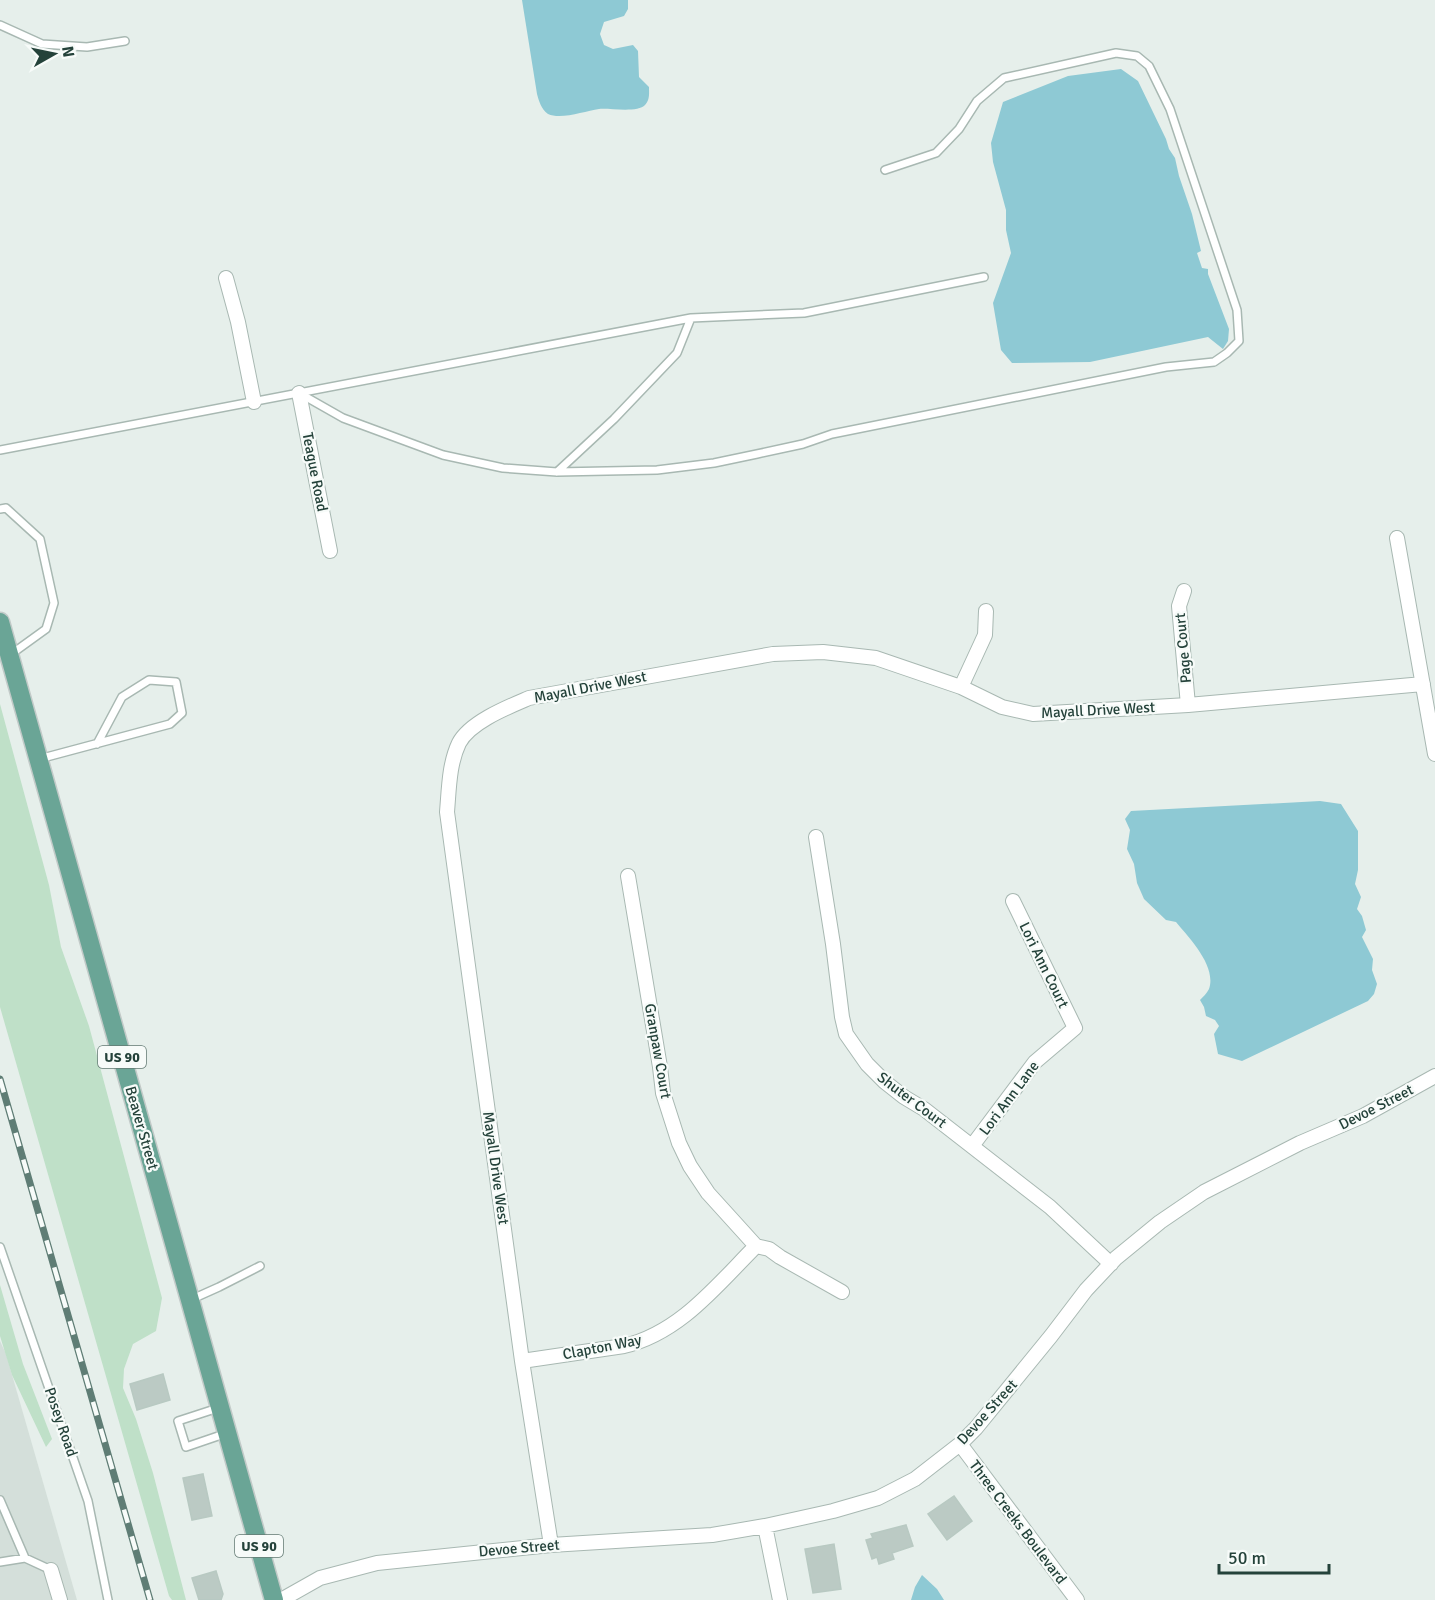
<svg xmlns="http://www.w3.org/2000/svg" width="1435" height="1600" font-family="Signika,sans-serif">
<style>
.built{fill:#d4dfda}
.green{fill:#bfe0c8}
.water{fill:#8ec9d4}
.building{fill:#bbcac4;stroke:#b8c9c2;stroke-width:1.5}
.lines{fill:none;stroke-linecap:round;stroke-linejoin:round}
.service-casing{stroke:#a8b8b2;stroke-width:10}
.minor-casing{stroke:#a8b8b2;stroke-width:16}
.primary-casing{stroke:#c2cac8;stroke-width:21}
.service{stroke:#fff;stroke-width:7}
.minor{stroke:#fff;stroke-width:14}
.primary{stroke:#6aa596;stroke-width:18}
.rail-casing{stroke:#5f7d75;stroke-width:7}
.rail{stroke:#f7fbf9;stroke-width:4.5;stroke-dasharray:14;stroke-linecap:butt}
.labels{text-anchor:middle;stroke-width:4.5;stroke-linejoin:round;paint-order:stroke}
.shield{fill:#f7fbf9;stroke:#637a73;stroke-width:1.5}
.shield-label{font-size:14px;font-weight:bold;fill:#24423a}
.street-label{font-size:15px;fill:#24423a;stroke:#f7fbf9}
</style>
<rect width="100%" height="100%" fill="#e6efeb"/>
<path class="built" d="M0,1341L6,1354L77,1600H0Z"/>
<path class="green" d="M0,704L49,885L61,947L89,1026L162,1298L156,1331L133,1344L124,1369L123,1388L136,1419L153,1473L186,1600H172L169,1596L0,1007Z
M0,1285L23,1364L52,1439L46,1447L12,1375L0,1336Z"/>
<path class="water" d="M522,0H628V9L624,16L604,22L600,34L604,45L613,49L633,45L638,51L639,77L649,87C649,93 650,100 645,105C638,113 610,108 599,109C585,111 561,120 548,114C541,109 539,101 537,94Z
M1121,69L1138,81L1166,139L1169,149L1175,158L1179,176L1192,214L1201,251L1197,253L1202,268L1208,269V274L1229,329L1228,341L1223,349L1208,337L1090,362L1012,363L1001,350L993,303L1011,253L1006,230V210L993,162L991,143L1003,102L1068,76Z
M1320,801L1341,804L1358,831V870L1355,884L1361,897L1357,909L1362,916L1366,930L1362,937L1373,959L1372,970L1377,984L1374,994L1368,1001L1242,1061L1218,1054L1214,1034L1219,1026L1215,1020L1206,1016L1204,1007L1200,1000C1203,997 1207,993 1209,989C1217,966 1189,938 1176,922L1166,920L1144,899L1137,883L1134,864L1127,849L1130,830L1125,819L1131,811Z
M922,1575L937,1589L944,1600H911L915,1587Z"/>
<path class="building" d="M163,1374L170,1400L137,1410L130,1384Z
M203,1474L212,1516L192,1520L183,1478Z
M954,1496L972,1521L947,1540L928,1514Z
M906,1525L913,1546L892,1553L894,1559L879,1564L877,1557L872,1559L866,1540L873,1538L871,1534Z
M834,1544L841,1589L813,1593L805,1549Z
M216,1571L223,1594L221,1600H199L192,1578Z"/>
<g class="lines">
<defs>
<path id="service" d="M0,25L42,44L87,47L125,41
M299,393L343,418L443,455L503,468L557,472L657,470L714,463L757,454L803,444L832,434L1166,367L1214,362L1227,353L1239,341L1237,310L1170,109L1149,66L1137,56L1116,53L1004,78L977,101L959,129L936,153L885,170
M0,450L691,318L804,313L984,277
M557,472L614,419L677,353L691,318
M0,509L6,508L40,539L54,603L46,629L10,655
M39,759L170,724L182,713L176,682L149,680L122,697L97,744
M0,1247L88,1501L108,1600
M190,1300L219,1287L260,1266
M218,1408L178,1421L186,1447L227,1433
M0,1500L25,1558
M0,1562L25,1558L51,1570"/>
<path id="minor" d="M226,278L238,322L254,402
M299,393L330,551
M1397,538L1435,754
M1184,591L1179,606L1188,705
M961,687L985,635L986,611
M816,837L833,944L842,1017L846,1034L867,1064L885,1082L904,1097L924,1109L1050,1207L1111,1264
M628,876L660,1067L663,1093L679,1143L690,1166L708,1193L756,1246L769,1249L780,1257L842,1292
M972,1146L1035,1062L1075,1028L1013,901
M522,1361L624,1346C680,1333 717,1285 756,1246
M960,1444L1077,1600
M765,1526L780,1600
M551,1545L522,1361L447,812C449,789 449,764 459,743C470,722 508,707 529,698L773,654L823,652L876,658L961,687L1002,707L1033,714L1188,705L1423,684
M51,1570L60,1600
M281,1600L320,1578L377,1563L551,1545L712,1535L765,1526L833,1511L878,1498L915,1479L960,1444L976,1428L1051,1336L1086,1290L1116,1258L1160,1222L1204,1192L1300,1143L1363,1116L1435,1076"/>
<path id="primary" d="M0,622L274,1600"/>
</defs>
<use href="#service" class="service-casing"/>
<use href="#minor" class="minor-casing"/>
<use href="#primary" class="primary-casing"/>
<use href="#service" class="service"/>
<use href="#minor" class="minor"/>
<use href="#primary" class="primary"/>
<defs>
<path id="rail" d="M0,1079L150,1600"/>
</defs>
<use href="#rail" class="rail-casing"/>
<use href="#rail" class="rail"/>
</g>
<g class="labels">
<g class="shield">
<rect x="98" y="1046" width="48" height="22" rx="4.5"/>
<rect x="235" y="1535" width="48" height="22" rx="4.5"/>
</g>
<g class="shield-label">
<text x="122" y="1062">US 90</text>
<text x="259" y="1551">US 90</text>
</g>
<g class="street-label">
<text transform="translate(315 472) rotate(79)" y="5">Teague Road</text>
<text transform="translate(1183 648) rotate(-95)" y="5">Page Court</text>
<text transform="translate(590 687) rotate(-11)" y="5">Mayall Drive West</text>
<text transform="translate(1098 710) rotate(-3)" y="5">Mayall Drive West</text>
<text transform="translate(1044 965) rotate(64)" y="5">Lori Ann Court</text>
<text transform="translate(658 1051) rotate(80)" y="5">Granpaw Court</text>
<text transform="translate(1009 1098) rotate(-53)" y="5">Lori Ann Lane</text>
<text transform="translate(912 1100) rotate(37)" y="5">Shuter Court</text>
<text transform="translate(1376 1107) rotate(-27)" y="5">Devoe Street</text>
<text transform="translate(142 1128) rotate(74)" y="5">Beaver Street</text>
<text transform="translate(496 1168) rotate(82)" y="5">Mayall Drive West</text>
<text transform="translate(602 1347) rotate(-11)" y="5">Clapton Way</text>
<text transform="translate(987 1412) rotate(-48)" y="5">Devoe Street</text>
<text transform="translate(61 1422) rotate(71)" y="5">Posey Road</text>
<text transform="translate(1018 1522) rotate(53)" y="5">Three Creeks Boulevard</text>
<text transform="translate(519 1548) rotate(-5)" y="5">Devoe Street</text>
</g>
</g>
<g transform="translate(54 54) rotate(81)" stroke="#f7fbf9" stroke-width="4.5" paint-order="stroke">
<path d="M0-4.5L10 22L0 15L-10 22Z" fill="#24423a"/>
<text y="-9" font-size="16" font-weight="bold" text-anchor="middle" fill="#24423a">N</text>
</g>
<path d="M1219 1564v9h110v-9" fill="none" stroke="#24423a" stroke-width="3"/>
<text x="1228" y="1564" font-size="18" fill="#24423a" stroke="#f7fbf9" stroke-width="4.5" paint-order="stroke">50 m</text>
</svg>
